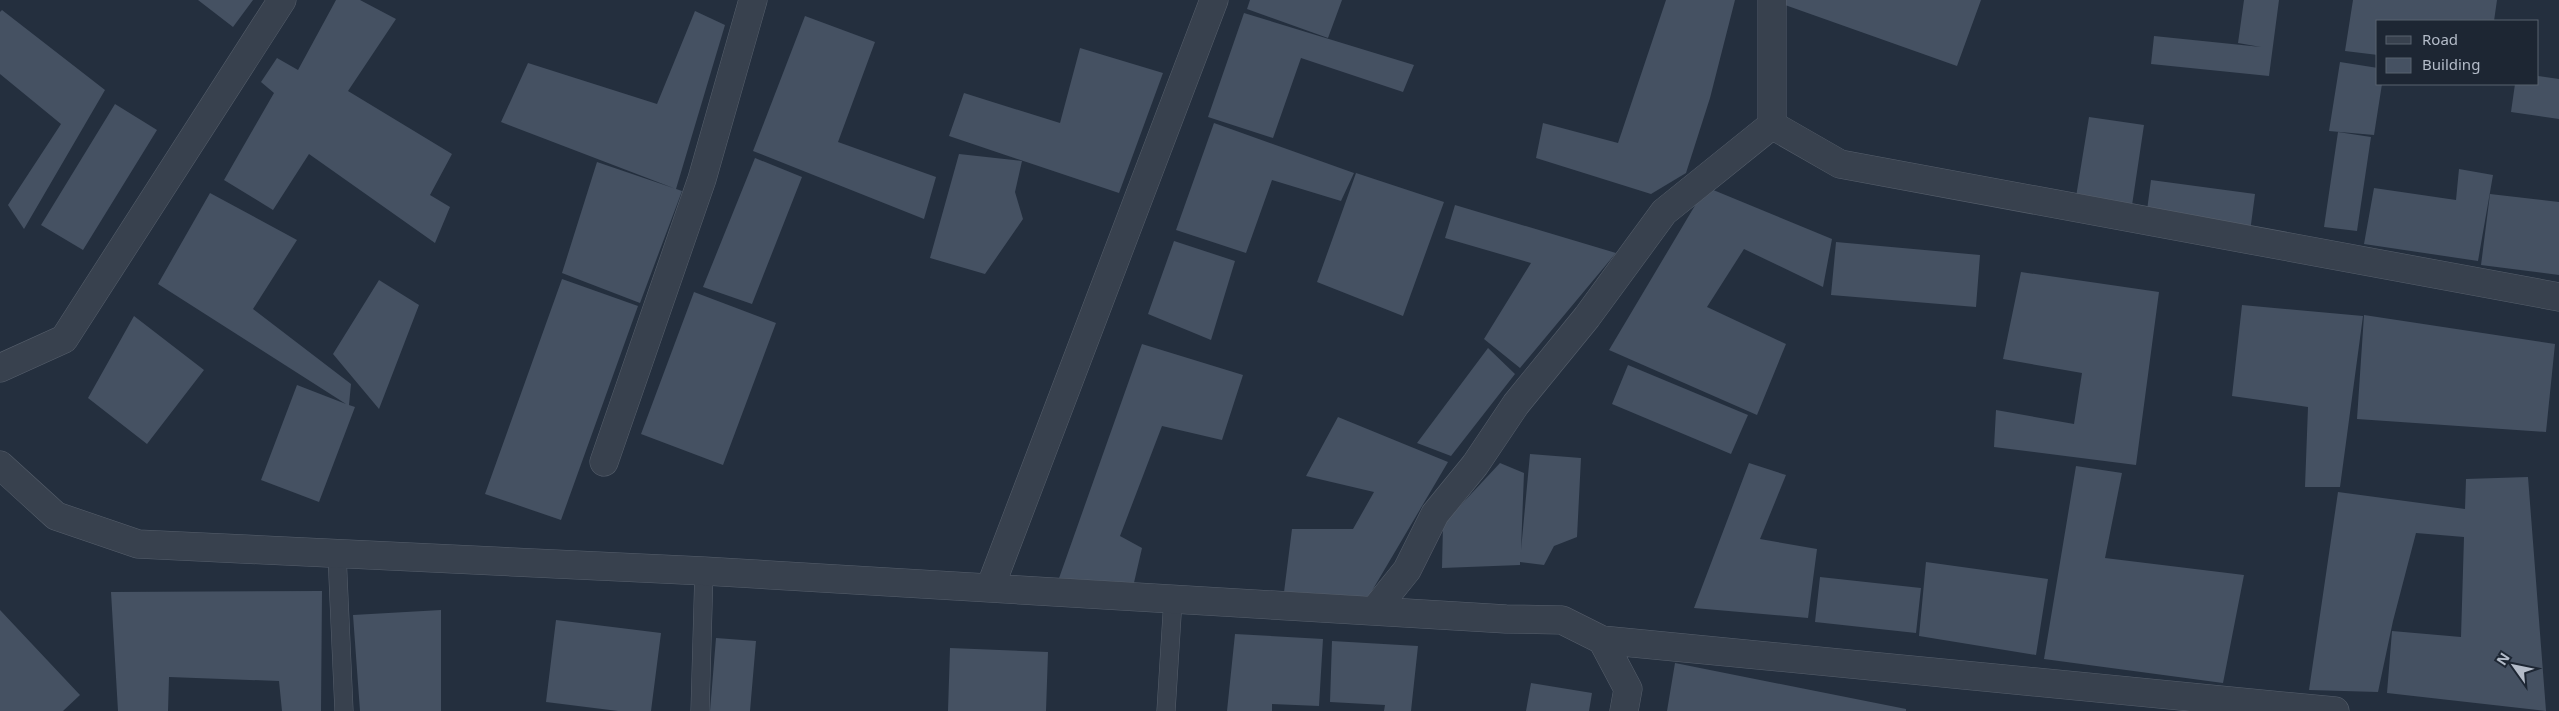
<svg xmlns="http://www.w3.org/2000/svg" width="2559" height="711" font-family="'Noto Sans',sans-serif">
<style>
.building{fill:#455162}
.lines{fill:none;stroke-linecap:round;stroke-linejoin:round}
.lane-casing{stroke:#565f6c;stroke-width:19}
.street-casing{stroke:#565f6c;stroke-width:29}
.lane{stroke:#38414e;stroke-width:18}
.street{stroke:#38414e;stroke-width:28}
</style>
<rect width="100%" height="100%" fill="#242f3e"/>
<path class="building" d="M198,0H253L233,27Z
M336,0H360L396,19L348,91L452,154L430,195L450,207L435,243L309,154L273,210L224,180L274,93L261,82L277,58L298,70Z
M1250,0H1342L1328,38L1247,9Z
M1666,0H1735L1710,98L1686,173L1651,194L1536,158L1543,123L1618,143Z
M1771,0H1981L1957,66Z
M2244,0H2279L2269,76L2151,64L2154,36L2261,47L2238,43Z
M2353,0H2497L2494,21H2378V55L2345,51Z
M2,10L105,90L24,229L8,205L61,124L0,74V12Z
M695,11L725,25L676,189L501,122L528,63L657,104Z
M1244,13L1414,65L1403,92L1301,58L1273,138L1208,117Z
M805,16L875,42L838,142L936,177L924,219L753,151Z
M1080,48L1163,73L1119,193L949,136L964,93L1060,123Z
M2340,62L2378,68V84H2382L2374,135L2329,131Z
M2538,76L2559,79V119L2511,112L2515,84H2538Z
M115,104L157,130L83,250L41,225Z
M2089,117L2144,125L2131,212L2075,203Z
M1214,123L1354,173L1341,201L1272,180L1246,253L1176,230Z
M2338,132L2371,137L2357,231L2324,227Z
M959,154L1022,161L1015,192L1023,219L985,274L930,258Z
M755,158L802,177L752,304L703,287Z
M597,162L682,191L640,303L562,273Z
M2459,169L2493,175L2478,261L2364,244L2374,188L2456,200Z
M1356,173L1444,202L1403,316L1317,282Z
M2151,180L2255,194L2250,232L2146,218Z
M1706,187L1832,239L1823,287L1744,249L1707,307L1786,344L1757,415L1609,350Z
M210,193L297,240L253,309L351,384L349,405L355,407L319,502L261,480L297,385L346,404L158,284Z
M2490,194L2559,202V275L2481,265Z
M1455,205L1616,253L1520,368L1484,339L1531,263L1445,238Z
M1174,241L1235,261L1211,340L1148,314Z
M1836,242L1980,255L1976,307L1831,295Z
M2021,272L2159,292L2136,465L1994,447L1996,410L2074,424L2082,373L2003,359Z
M562,279L638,306L561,520L485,494Z
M379,280L419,305L379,409L333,354Z
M694,292L776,323L723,465L641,434Z
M2242,305L2363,316L2340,487H2305L2308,407L2232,396Z
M2364,315L2555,344L2546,432L2357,419Z
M134,316L204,370L147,444L88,398Z
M1142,344L1243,375L1222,440L1162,426L1120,536L1142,548L1133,587L1058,581Z
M1488,348L1515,374L1451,456L1417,443Z
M1628,365L1748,415L1731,454L1612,404Z
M1338,417L1448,462L1363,606L1283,600L1292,529H1353L1374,492L1306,476Z
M1530,454L1581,458L1577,537L1554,546L1544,565L1520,562V565L1442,568L1443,524L1500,463L1524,473L1521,550Z
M1749,463L1786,475L1760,539L1817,549L1808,618L1694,608Z
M2076,466L2122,473L2105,558L2244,575L2223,683L2044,659Z
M2528,477L2546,711L2387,693L2392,631L2461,637L2464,537L2416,533L2393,621L2378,692L2309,690L2338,492L2465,509L2466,479Z
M1926,562L2048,579L2036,655L1919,636Z
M1820,577L1921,588L1916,633L1815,622Z
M322,591L321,711H282L279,681L169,677L168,711H118L111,592Z
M0,610L80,695L63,711H0Z
M441,610V711H360L353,615Z
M556,620L661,633L651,711H618L546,702Z
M1235,634L1323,639L1319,706L1272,704V711H1227Z
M716,638L756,641L750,711H710Z
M1332,641L1418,646L1411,711H1384L1385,705L1330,702Z
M950,648L1048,652L1046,711H948Z
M1675,663L1906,709V711H1667Z
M1531,683L1592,693L1589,711H1526Z"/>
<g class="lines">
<defs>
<path id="lane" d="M337,554L344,711
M700,711L704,571
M1166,711L1173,599"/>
<path id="street" d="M1772,0V125L1840,164L2559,297
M0,368L64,339L282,0
M604,462L702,179L753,0
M0,465L56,516L138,544L704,571L1506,619L1562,620L1602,640L2335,711
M990,588L1214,0
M1374,611L1407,570L1435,514L1475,465L1516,404L1587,317L1664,212L1772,125
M1602,640L1628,689L1624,711"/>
</defs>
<use href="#lane" class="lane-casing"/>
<use href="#street" class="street-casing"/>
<use href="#lane" class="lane"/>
<use href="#street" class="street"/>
</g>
<rect x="2376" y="20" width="162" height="65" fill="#1d2633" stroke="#59626f"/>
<rect x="2386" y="36" width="25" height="8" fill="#38414e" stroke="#59626f"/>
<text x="2422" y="45" font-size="15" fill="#b4bcc9">Road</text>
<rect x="2386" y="58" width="25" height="15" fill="#455162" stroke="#59626f"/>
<text x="2422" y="70" font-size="15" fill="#b4bcc9">Building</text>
<g transform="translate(2514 666) rotate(303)" stroke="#1d2633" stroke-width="4" paint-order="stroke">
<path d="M0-4L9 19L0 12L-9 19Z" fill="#b4bcc9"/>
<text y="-8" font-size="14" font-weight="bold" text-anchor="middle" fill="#b4bcc9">N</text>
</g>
</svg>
